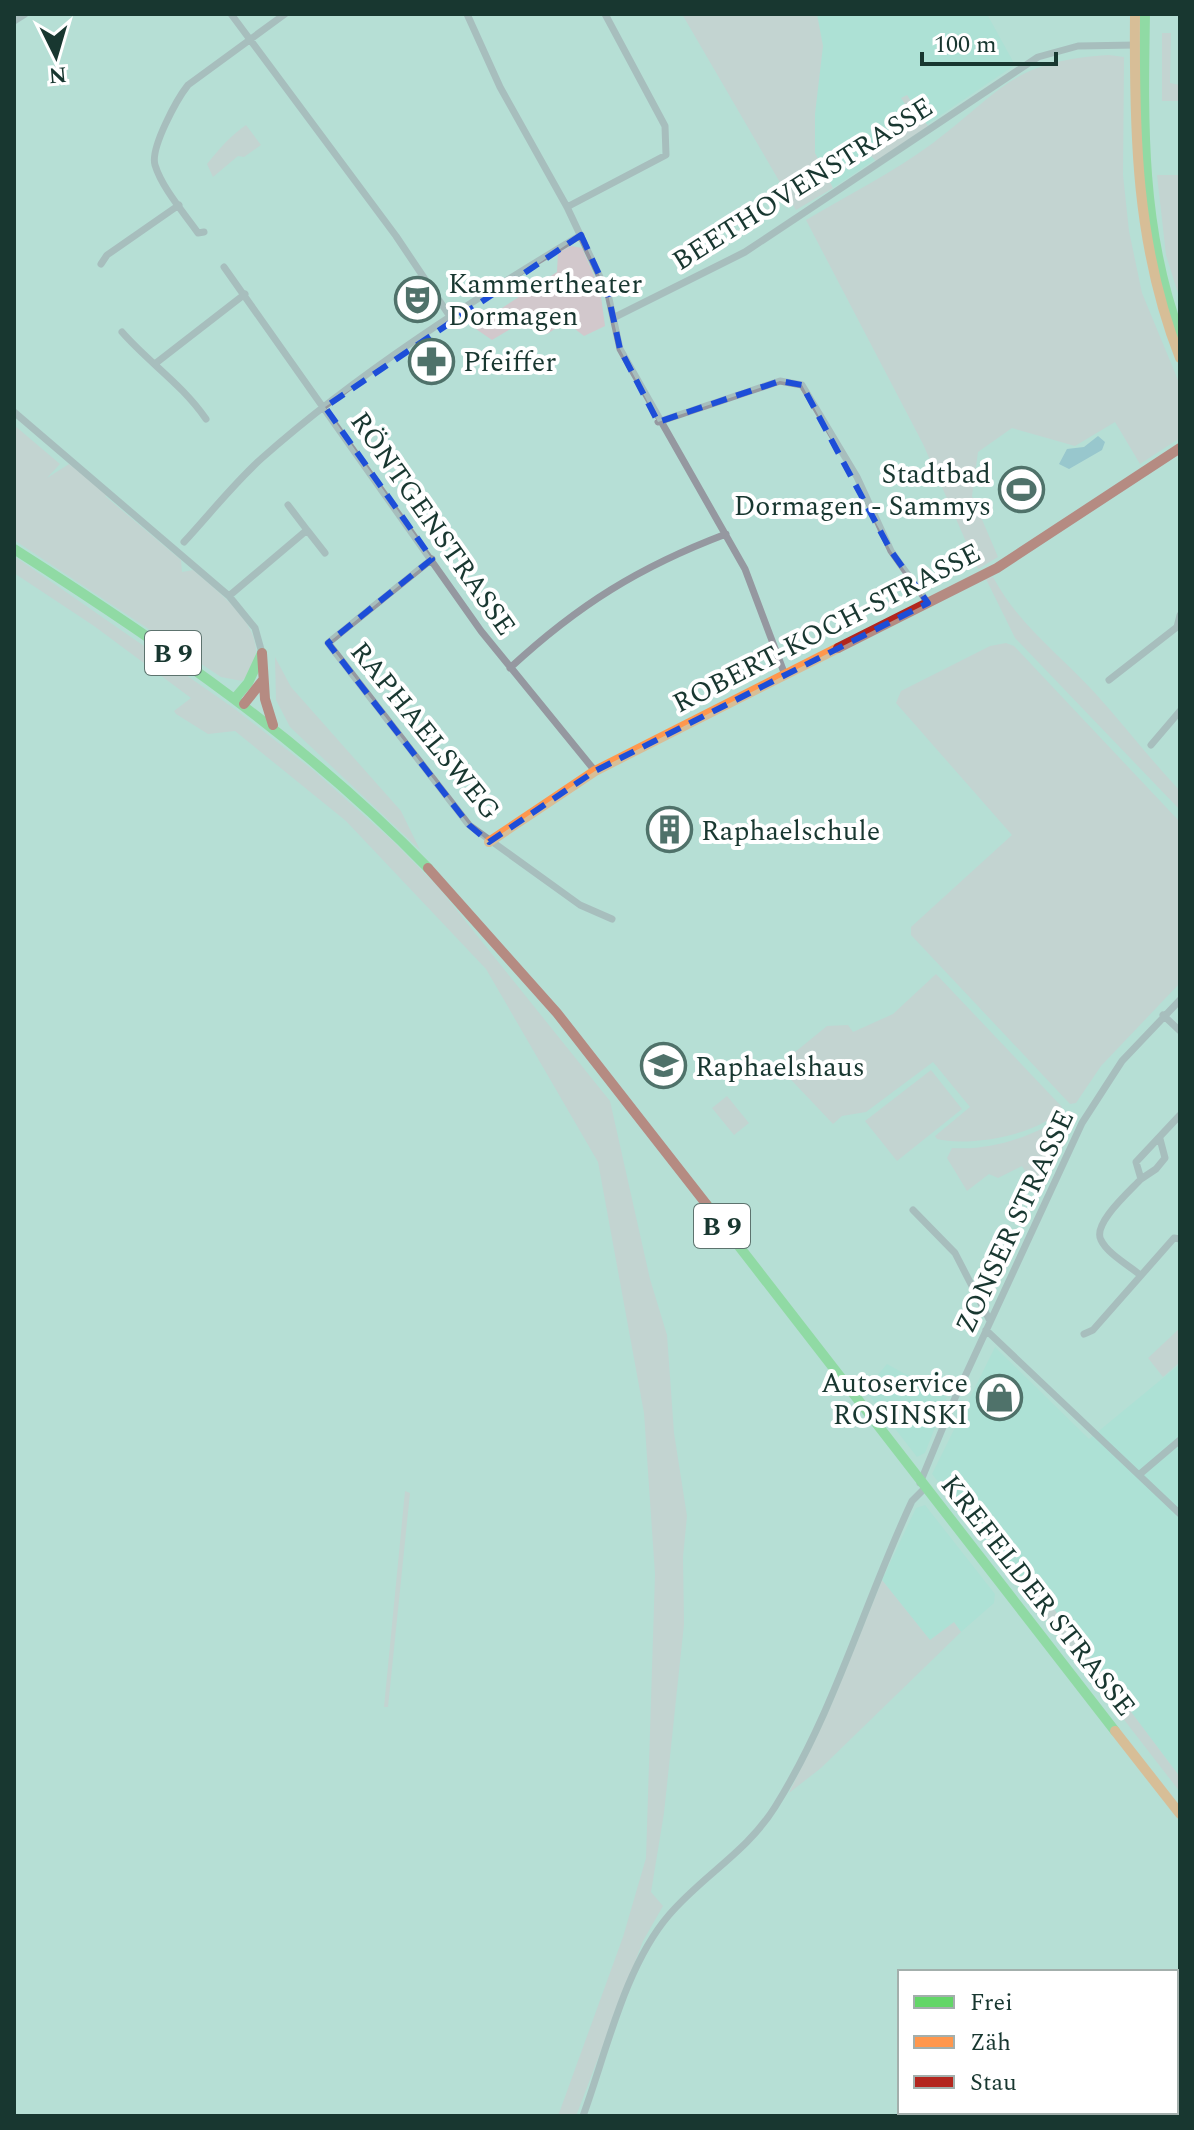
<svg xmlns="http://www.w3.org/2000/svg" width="1194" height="2130" font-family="Spectral,serif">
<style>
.built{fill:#a3e4d6}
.green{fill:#d2c8cc}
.water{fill:#73aac3}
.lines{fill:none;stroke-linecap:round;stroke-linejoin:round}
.street{stroke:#9598a0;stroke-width:7}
.fast{stroke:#63d668;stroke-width:10}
.slow{stroke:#ff974d;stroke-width:10}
.jam{stroke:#b3261e;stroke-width:10}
.marked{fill:none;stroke:#1d4ed8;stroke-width:6;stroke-dasharray:16 10;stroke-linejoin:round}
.labels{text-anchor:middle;stroke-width:8;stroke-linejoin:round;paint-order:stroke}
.shield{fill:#fff;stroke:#5d736e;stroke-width:2}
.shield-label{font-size:26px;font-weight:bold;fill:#183730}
.street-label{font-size:28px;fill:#183730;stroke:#fff}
.poi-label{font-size:28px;fill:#183730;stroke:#fff;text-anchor:start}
</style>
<rect width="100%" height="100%" fill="#b6dfd6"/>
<path class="built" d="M809,14H987L1015,65L833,188L803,132Z
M995,1347L1089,1439L1180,1364V1777L1035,1585L1018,1582L932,1474Z
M887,1364L947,1397L925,1453L917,1457L865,1390Z
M925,1505L995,1594L994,1603L961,1632L954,1623L930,1641L882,1580L916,1508Z"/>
<path class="green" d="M682,14H817L823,46L815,114V153L833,188L796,210Z
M1162,33H1171L1170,83L1180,85V101H1162Z
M1109,55L1124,57L1123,175L1129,231L1142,293L1180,385V438L1140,464L1115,422L1075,446L1012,428L978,452L972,496L998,557L978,569L923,444L806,220C848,195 894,172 933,143C1004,89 1012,61 1109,55Z
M907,95L928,126L877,162L867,152L918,124L901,98Z
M246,125L261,145L244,157L238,156L213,177L207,164C219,149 230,136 246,125Z
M1157,175H1180V300L1166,255Z
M571,246L582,248L600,289L605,326L584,336L566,322L547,334L534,315L492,340L473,327L557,272L558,253Z
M14,425L60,464L47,478L69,464L109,494L105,496L181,560L182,572L193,570C223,596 283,639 242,681L221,677L14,540Z
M14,556L235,709L313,770L394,842L438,887L610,1101L650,1279L667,1335L674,1433L687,1516L683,1557L684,1624L664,1813L651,1892L663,1906L643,1941L576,2116H558L623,1937L646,1858L655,1574L644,1413L598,1162L486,969L346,821L235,731L208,734L176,714L174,711L191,698L94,626L14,573Z
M993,577C1018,624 1059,654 1095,693C1124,725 1150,759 1180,791V810L1015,638L986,579Z
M1006,643L1014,646L1180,822V983L1101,1066L1076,1103L1070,1104L911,935V927L1012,835L896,703L901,691L990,646Z
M275,657L291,687L401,811L420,850L290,727L276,700Z
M936,974L1062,1107C1043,1135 968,1147 937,1139L935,1136L970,1107L933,1062L866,1112L842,1116L833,1124L778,1066L827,1026L848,1025L853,1032L893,1014Z
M931,1070L962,1109L897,1161L865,1121Z
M727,1096L749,1123L734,1135L712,1108Z
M1070,1112L1074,1123L1040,1196L1022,1166L998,1178L989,1174L967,1191L947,1158L952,1148C993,1151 1038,1135 1070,1112Z
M1180,1328V1362L1163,1377L1148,1358Z
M405,1491L410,1493L388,1707H384Z
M882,1580L930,1640L954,1622L961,1632L821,1768L789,1793L832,1703Z
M1035,1584L1180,1777V1792L1026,1593Z"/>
<path class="water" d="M1098,436L1105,442L1102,450L1069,469L1059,464L1067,449L1084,447Z"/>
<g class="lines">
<path class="street" d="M231,14L396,236L451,318
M467,14L500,87L567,207L608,294L620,349L745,569L785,675
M14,21L25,14
M567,207L666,155L665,126L605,14
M204,232L198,233C184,213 162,188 155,165C150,148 177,99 188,85L285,14
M101,264L107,255L179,205
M224,267L481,631L595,771
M615,317L745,252L1038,57L1078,46L1136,45
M122,332C149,363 182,384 206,419
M156,363L245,294
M14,412L229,596L255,628L262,653
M658,422L780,381L802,385L857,477L891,551L928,603
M288,505L307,530
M184,542C210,514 234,483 262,458C358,373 471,301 581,235
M432,559L328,643L469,825L580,905L612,919
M229,596L307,530L325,553
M1177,627L1180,615
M510,668C578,605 639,567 726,534
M1109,680L1177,627
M1151,745L1180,711
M1163,1015L1180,1031
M1141,1179L1156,1169L1165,1158L1160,1139
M913,1210L955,1253L990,1321
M1139,1274C1128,1265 1107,1253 1101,1240C1092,1224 1130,1191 1141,1179L1136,1162L1180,1115
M986,1330L1180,1514
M1084,1334L1093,1330L1174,1238L1180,1239
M1140,1474L1180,1440
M920,1483L955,1398L1082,1123L1122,1061L1180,1000
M583,2116C606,2053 625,1966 669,1915C702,1876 747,1852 775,1807C834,1713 865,1601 912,1501L925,1488"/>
<path class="fast" d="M1145,14C1143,124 1141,230 1180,335
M14,549C163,644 305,741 428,868
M236,697L248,683L262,653
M707,1205L1115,1731
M1176,1988L1180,1985"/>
<path class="slow" d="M1135,14C1134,133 1136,246 1180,358
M489,842L595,771L838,648
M1115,1731L1180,1814"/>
<path class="jam" d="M838,648L997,568L1180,448
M262,653L265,699L273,725
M244,704L263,680
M428,868L557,1013L707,1205
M994,2116L999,2112"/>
</g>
<path d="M0 0H1194V2130H0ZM581,235L608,294L620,349L658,422L780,381L802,385L891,551L928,603L595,771L489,842L469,825L328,643L432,559L325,407Z" fill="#b6dfd6" fill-opacity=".55" fill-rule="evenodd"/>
<path class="marked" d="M581,235L608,294L620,349L658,422L780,381L802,385L891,551L928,603L595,771L489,842L469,825L328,643L432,559L325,407Z"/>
<defs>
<symbol id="theatre-ring" viewBox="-11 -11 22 22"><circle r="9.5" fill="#fff" stroke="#4f726a" stroke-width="1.5"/><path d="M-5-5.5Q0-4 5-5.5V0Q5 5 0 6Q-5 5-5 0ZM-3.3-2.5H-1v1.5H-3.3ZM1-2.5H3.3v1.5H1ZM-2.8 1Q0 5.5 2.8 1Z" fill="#4f726a"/></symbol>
<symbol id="pharmacy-ring" viewBox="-11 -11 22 22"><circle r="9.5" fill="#fff" stroke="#4f726a" stroke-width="1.5"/><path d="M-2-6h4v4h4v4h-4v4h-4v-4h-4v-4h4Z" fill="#4f726a"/></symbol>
<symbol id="stadium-ring" viewBox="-11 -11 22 22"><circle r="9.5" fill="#fff" stroke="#4f726a" stroke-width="1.5"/><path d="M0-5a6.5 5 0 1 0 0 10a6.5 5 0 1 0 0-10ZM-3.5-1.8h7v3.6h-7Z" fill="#4f726a"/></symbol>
<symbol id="building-ring" viewBox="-11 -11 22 22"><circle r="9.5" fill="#fff" stroke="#4f726a" stroke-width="1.5"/><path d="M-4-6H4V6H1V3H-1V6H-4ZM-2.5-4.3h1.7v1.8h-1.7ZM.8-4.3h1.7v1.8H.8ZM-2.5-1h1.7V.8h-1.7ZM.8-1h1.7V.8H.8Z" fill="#4f726a"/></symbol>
<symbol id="school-ring" viewBox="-11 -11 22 22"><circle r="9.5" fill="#fff" stroke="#4f726a" stroke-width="1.5"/><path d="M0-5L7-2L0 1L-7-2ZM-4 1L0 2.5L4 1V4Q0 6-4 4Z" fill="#4f726a"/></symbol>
<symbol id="shop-ring" viewBox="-11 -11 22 22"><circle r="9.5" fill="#fff" stroke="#4f726a" stroke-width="1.5"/><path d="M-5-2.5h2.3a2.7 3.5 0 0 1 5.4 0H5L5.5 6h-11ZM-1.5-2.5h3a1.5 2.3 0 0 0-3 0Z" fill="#4f726a"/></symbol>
</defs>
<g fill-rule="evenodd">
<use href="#theatre-ring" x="392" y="274" width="51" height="51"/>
<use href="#pharmacy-ring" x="406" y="336" width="51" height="51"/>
<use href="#stadium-ring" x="996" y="464" width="51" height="51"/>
<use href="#building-ring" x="644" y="804" width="51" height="51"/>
<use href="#school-ring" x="638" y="1040" width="51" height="51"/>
<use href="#shop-ring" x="974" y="1372" width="51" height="51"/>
</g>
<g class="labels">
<g class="shield">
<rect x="145" y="631" width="56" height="44" rx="6"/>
<rect x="694" y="1204" width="56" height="44" rx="6"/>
</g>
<g class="shield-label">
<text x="173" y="662">B 9</text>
<text x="722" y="1235">B 9</text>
</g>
<g class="street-label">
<text transform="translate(802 183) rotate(-32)" y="10">BEETHOVENSTRASSE</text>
<text transform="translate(434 523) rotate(55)" y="10">RÖNTGENSTRASSE</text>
<text transform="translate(826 627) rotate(-27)" y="10">ROBERT-KOCH-STRASSE</text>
<text transform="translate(426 730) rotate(51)" y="10">RAPHAELSWEG</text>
<text transform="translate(1014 1221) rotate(-65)" y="10">ZONSER STRASSE</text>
<text transform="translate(1039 1595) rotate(52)" y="10">KREFELDER STRASSE</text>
</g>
<g class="poi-label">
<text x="448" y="293">Kammertheater<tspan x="448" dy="32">Dormagen</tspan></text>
<text x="463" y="371">Pfeiffer</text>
<text x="991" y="483" text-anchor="end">Stadtbad<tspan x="991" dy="32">Dormagen - Sammys</tspan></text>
<text x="701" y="840">Raphaelschule</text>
<text x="695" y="1076">Raphaelshaus</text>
<text x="968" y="1392" text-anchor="end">Autoservice<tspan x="968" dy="32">ROSINSKI</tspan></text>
</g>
</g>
<rect width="1194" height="2130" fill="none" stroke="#183730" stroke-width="32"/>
<rect x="898" y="1970" width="280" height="144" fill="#ffffff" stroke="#a3afac" stroke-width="2"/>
<rect x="914" y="1996" width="40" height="12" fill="#63d668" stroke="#a3afac" stroke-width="2"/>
<text x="970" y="2010" font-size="24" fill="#183730">Frei</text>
<rect x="914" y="2036" width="40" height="12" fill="#ff974d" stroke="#a3afac" stroke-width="2"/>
<text x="970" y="2050" font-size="24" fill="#183730">Zäh</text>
<rect x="914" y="2076" width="40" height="12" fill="#b3261e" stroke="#a3afac" stroke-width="2"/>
<text x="970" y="2090" font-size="24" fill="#183730">Stau</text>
<g transform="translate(56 56) rotate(175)" stroke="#ffffff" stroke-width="6" paint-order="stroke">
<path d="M0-6L14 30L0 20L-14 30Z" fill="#183730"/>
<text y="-12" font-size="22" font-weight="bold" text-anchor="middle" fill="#183730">N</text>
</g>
<path d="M922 52v12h134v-12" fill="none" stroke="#183730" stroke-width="4"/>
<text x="934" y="52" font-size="24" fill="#183730" stroke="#ffffff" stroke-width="6" paint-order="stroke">100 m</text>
</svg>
